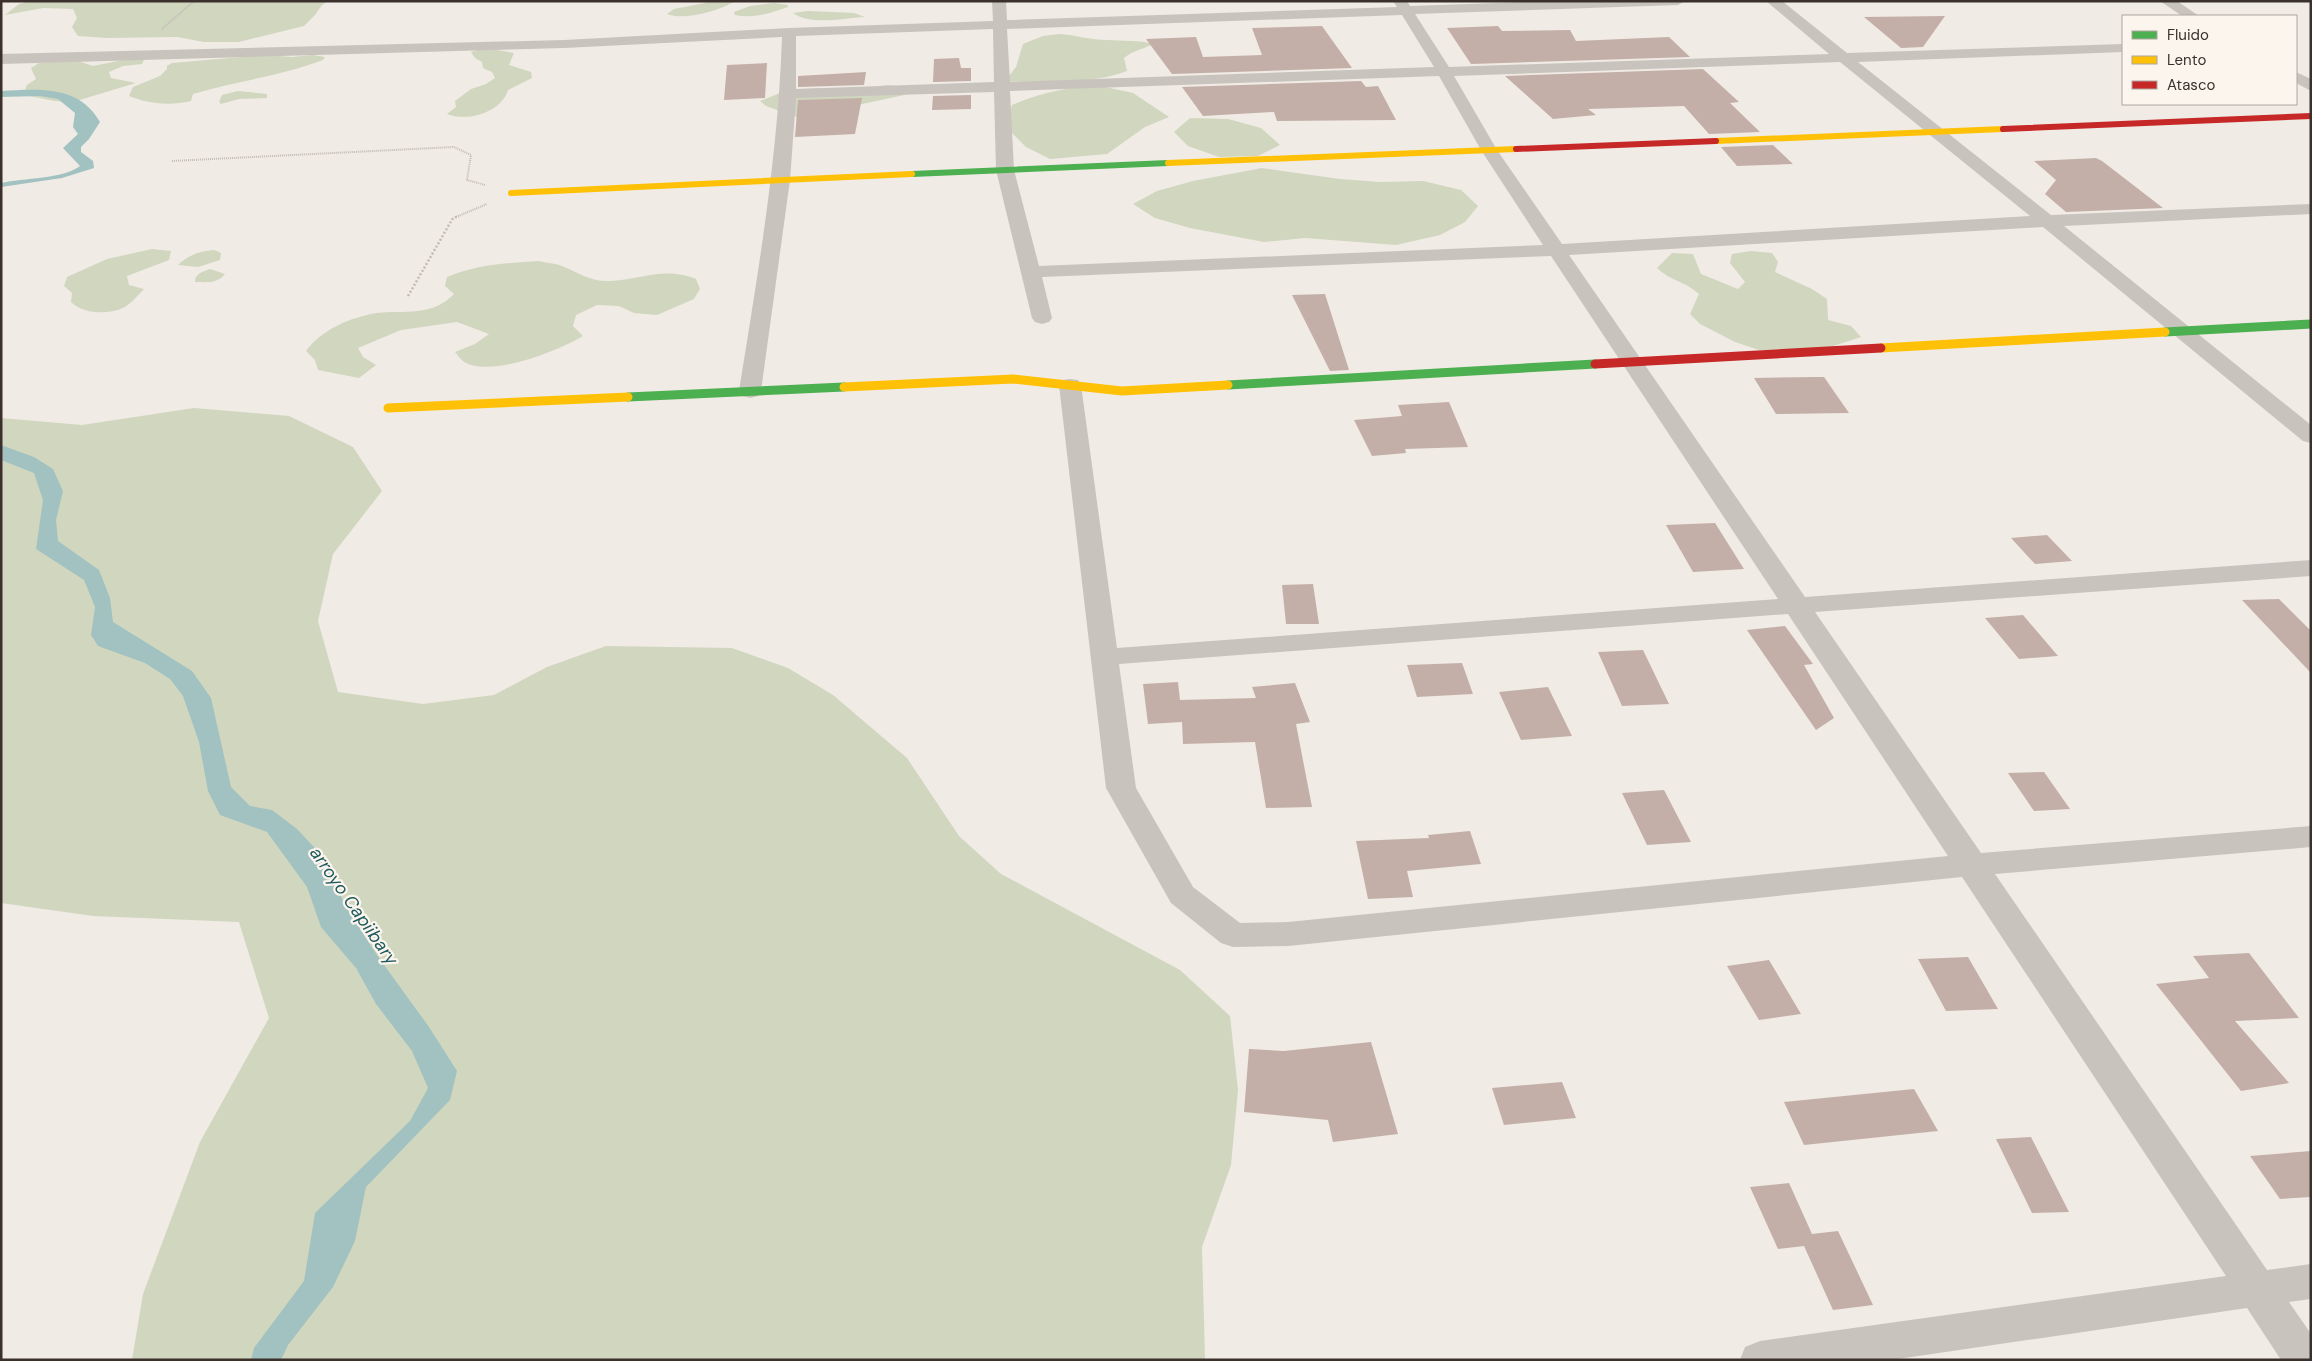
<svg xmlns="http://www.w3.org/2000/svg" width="2312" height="1361" font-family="'DM Sans',sans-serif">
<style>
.green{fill:#d1d6bf}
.water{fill:#a1c2c1}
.building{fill:#c3afa7}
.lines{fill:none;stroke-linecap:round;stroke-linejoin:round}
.path-far1{stroke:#c2bbb6;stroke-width:2;stroke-dasharray:1 1;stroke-linecap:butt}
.path{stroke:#c2bbb6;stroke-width:2.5;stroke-dasharray:2 2;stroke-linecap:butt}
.street{fill:#c9c3be;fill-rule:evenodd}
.fast-far1{stroke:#4caf50;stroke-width:6}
.fast{stroke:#4caf50;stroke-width:9}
.slow-far1{stroke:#ffc107;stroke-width:6}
.slow{stroke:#ffc107;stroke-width:9}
.jam-far1{stroke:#c62828;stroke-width:6}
.jam{stroke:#c62828;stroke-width:9}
.labels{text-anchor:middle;stroke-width:4.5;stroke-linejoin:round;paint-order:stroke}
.water-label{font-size:18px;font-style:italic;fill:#1f5a5e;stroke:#fbf5ee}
</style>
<rect width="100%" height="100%" fill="#f0ebe5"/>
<path class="green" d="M30,1H328L322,5L315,15L304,26L239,42H204L177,37L107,38L78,36L72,27L77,18L73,9L43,8L5,15L19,4Z
M706,1H735C719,11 684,21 667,14L674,9L705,3Z
M774,3L788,5V7C771,13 753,19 735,15L734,12L750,6Z
M808,11L854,13L865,17C843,18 811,26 793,13Z
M1059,34C1075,35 1090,40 1107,40C1123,41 1138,40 1154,44L1131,53L1124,58L1127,71C1092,85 1042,81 1004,82L1016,67L1023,44L1043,36Z
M486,48L514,53L509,65L531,72L532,78L508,90C501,113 467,122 447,114L456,107L455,101L471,89L486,84L495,78L492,72L483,68L482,62L475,58L471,52Z
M266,55L292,57L313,55L325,57L323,60C281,76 236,81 193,94L191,101C170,106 149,104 129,96L133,87L160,76L167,69V66L172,63Z
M145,58L142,64L123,66L109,72L111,78L136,83L73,102L55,101L29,96L25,90L27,85L36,79L31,68L39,63L75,60L93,66L128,59Z
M888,85L906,87L909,94L839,109L816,124L766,106L760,101L785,91L803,89L821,88L837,91Z
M1101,86L1133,93L1169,117L1145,127L1107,154L1050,159L1026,147L1012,133L1008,120L1012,105C1046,91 1065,88 1101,86Z
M238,91L267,94V98L239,99L221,104L219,102L222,95Z
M1190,118L1228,119L1261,128L1280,145L1258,156L1219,157L1188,146L1174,132Z
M1262,168L1340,179L1380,182L1423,181L1461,190L1478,206L1465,222L1440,235L1396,245L1305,238L1264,242L1190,228L1155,218L1133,204L1157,191L1193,181Z
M152,249L171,251L169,260L127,276L129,285L144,289C138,295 130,305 123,308C107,315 83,314 71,302L72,293L64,286L67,277L107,259Z
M214,250L221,253L220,260L198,267L178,265C188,255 201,251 214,250Z
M1751,251L1772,253L1778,262L1775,272L1812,289L1827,299L1828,320L1851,326L1861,337L1824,349L1759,350L1735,342L1700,324L1690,314L1699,294C1685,281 1670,281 1657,268L1672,253L1693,254L1701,274L1738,289L1745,282L1730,263L1732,254Z
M539,261C546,263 555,263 562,266C577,272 591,282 609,281C641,280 664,266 696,279L700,289L694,299L657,315L634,313L619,306L597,305L576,315L573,326L583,336C558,351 488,379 463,361C460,359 457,354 455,352L475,344L489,334L457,322L401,330L358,348L363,357L376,365L359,378L318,370L315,360L306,351C321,330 351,317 377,313C405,310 432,317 454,294L445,286L447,277C478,264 507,263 539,261Z
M210,269L225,274C217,284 207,282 195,282C195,273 203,272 210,269Z
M194,408L289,416L353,447L382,491L333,554L318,621L338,692L423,704L494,695L547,667L606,646L732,648L788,668L833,695L907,758L959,836L1001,874L1180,970L1230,1016L1238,1090L1231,1165L1202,1247L1205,1360H132L143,1294L200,1142L269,1018L239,922L93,916L1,903V418L82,425Z"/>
<path class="water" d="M1,91C39,89 79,85 100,122L89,139L81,147V152L93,161L94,168L62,178L1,187V183C24,178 63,179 80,166L63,148L78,134L73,127L75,113L58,99L40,96L1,97Z
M1,445L34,457L53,469L63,491L56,520L58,541L99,570L110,598L113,622L192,671L211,698L231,787L250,806L272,810L297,829L327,861L345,906L379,958L429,1027L457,1071L450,1100L366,1187L355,1241L333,1287L288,1345L281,1360H251L254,1348L304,1281L315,1213L410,1121L428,1088L412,1051L376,1004L356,968L321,927L307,887L267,832L220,815L208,791L199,742L183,696L170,679L145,663L98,646L91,635L95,607L84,580L36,549L43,500L34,473L1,460Z"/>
<path class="building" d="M1945,16L1923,47L1901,48L1864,17Z
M1322,26L1352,68L1172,74L1146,39L1196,37L1203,57L1262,55L1252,28Z
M1498,26L1502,31L1570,30L1576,41L1669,37L1690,57L1471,64L1447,28Z
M959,58L961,68H971V81L933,82L934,59Z
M767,63L765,98L724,100L727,65Z
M1703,69L1739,102L1730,103L1760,132L1709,134L1684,106L1588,109L1596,115L1553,119L1505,76Z
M866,72L864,85L798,87V76Z
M1361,81L1366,87L1378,86L1396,120L1277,121L1274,112L1203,116L1182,87Z
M971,95V109L932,110L933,96Z
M862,98L855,134L795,137L798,100Z
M1773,145L1793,164L1737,166L1721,147Z
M2096,158L2102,161L2163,208L2066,212L2045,194L2056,180L2034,161Z
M1325,294L1349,370L1330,371L1292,295Z
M1817,377H1824L1849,413L1776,414L1754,378Z
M1449,402L1468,447L1405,449L1406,453L1372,456L1354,420L1402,416L1398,405Z
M1715,523L1744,569L1693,572L1666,525Z
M2047,535L2072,561L2035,564L2011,538Z
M1313,584L1319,624H1286L1282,585Z
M2279,599L2311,631V673L2242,600Z
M2023,615L2058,656L2019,659L1985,618Z
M1785,626L1813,664L1804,665L1834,718L1816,730L1747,630Z
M1643,650L1669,704L1622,706L1598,652Z
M1462,663L1473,694L1417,697L1407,665Z
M1178,682L1180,700L1256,698L1252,687L1295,683L1310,722L1296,724L1312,807L1266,808L1255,742L1183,744L1182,722L1148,724L1143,684Z
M1548,687L1572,736L1521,740L1499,692Z
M2044,772L2070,809L2034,811L2008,773Z
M1664,790L1691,842L1647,845L1622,793Z
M1470,831L1481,864L1407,871L1413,897L1368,899L1356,841L1429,838L1428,835Z
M2249,953L2299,1018L2235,1021L2289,1083L2241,1091L2156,984L2209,978L2193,956Z
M1968,957L1998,1009L1946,1011L1918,959Z
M1769,960L1801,1014L1759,1020L1727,966Z
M1371,1042L1398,1134L1333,1142L1328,1120L1244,1112L1249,1049L1284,1051Z
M1562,1082L1576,1118L1504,1125L1492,1088Z
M1914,1089L1938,1131L1804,1145L1784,1102Z
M2031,1137L2069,1212L2032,1213L1996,1139Z
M2311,1151V1197L2280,1199L2250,1156Z
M1789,1183L1812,1234L1838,1231L1873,1305L1833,1310L1804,1246L1778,1249L1750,1187Z"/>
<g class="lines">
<path class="path-far1" d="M162,29L194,1
M172,161L454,147L471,155L467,180L485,185
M456,217L487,204"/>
<path class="path" d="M408,296L453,218L459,216"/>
<path class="street" d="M992,1H1006L1007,20L1397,7L1393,1H1407L1410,6L1551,1H1685L1678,5L1415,14L1449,67L1829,54L1766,1H1782L1847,53L2123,44V52L1858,62L2051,215L2311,204V214L2064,226L2311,425V443L2303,441L2043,227L1569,255L1805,597L2311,560V576L1815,612L1981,853L2311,826V847L1995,874L2267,1270L2311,1264V1299L2289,1302L2311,1334V1360H2281L2247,1308L1891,1360H1740L1745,1347L1760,1341L2226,1276L1962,877L1288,946L1233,947L1221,943L1171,903L1106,788L1059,385L1062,380L1070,379L1078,380L1081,385L1117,648L1778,599L1551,256L1042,277L1052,318L1049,322L1042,324L1035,322L1032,318L996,170L994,92L796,98L790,180L761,391L758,396L750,398L742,396L739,391C758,272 778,158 782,37L564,48L1,64V54L564,40L789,28L993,21ZM1402,15L1434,67L1010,82L1007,29ZM993,29L994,82L796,89V36ZM1840,62L2030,216L1562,244L1497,150L1454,76ZM1439,76L1481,150L1543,245L1039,266L1014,170L1010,91ZM1788,614L1948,856L1288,922L1240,923L1193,887L1136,788L1119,664Z
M2160,1H2177L2199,16H2182Z
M2296,72L2311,79V91L2296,83Z"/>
<path class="fast-far1" d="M912,174L1168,163"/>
<path class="fast" d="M2165,332L2311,324
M1228,385L1595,364
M628,397L844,387"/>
<path class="slow-far1" d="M1716,141L2003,129
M1168,163L1516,149
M511,193L912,174"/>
<path class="slow" d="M1881,348L2165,332
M844,387L1013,379L1122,391L1228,385
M388,408L628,397"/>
<path class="jam-far1" d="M2003,129L2311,116
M1516,149L1716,141"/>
<path class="jam" d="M1595,364L1881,348"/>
</g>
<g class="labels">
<g class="water-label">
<text transform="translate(354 906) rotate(55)" y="6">arroyo Capiibary</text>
</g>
</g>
<rect width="2312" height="1361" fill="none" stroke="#3b302b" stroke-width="5"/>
<rect x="2122" y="15" width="175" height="90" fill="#fbf5ee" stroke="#aea6a0"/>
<rect x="2132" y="31" width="25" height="8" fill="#4caf50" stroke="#aea6a0"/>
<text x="2167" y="40" font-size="15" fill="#3b302b">Fluido</text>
<rect x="2132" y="56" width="25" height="8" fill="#ffc107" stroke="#aea6a0"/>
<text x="2167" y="65" font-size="15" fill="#3b302b">Lento</text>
<rect x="2132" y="81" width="25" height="8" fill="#c62828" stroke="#aea6a0"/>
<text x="2167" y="90" font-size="15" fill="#3b302b">Atasco</text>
</svg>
